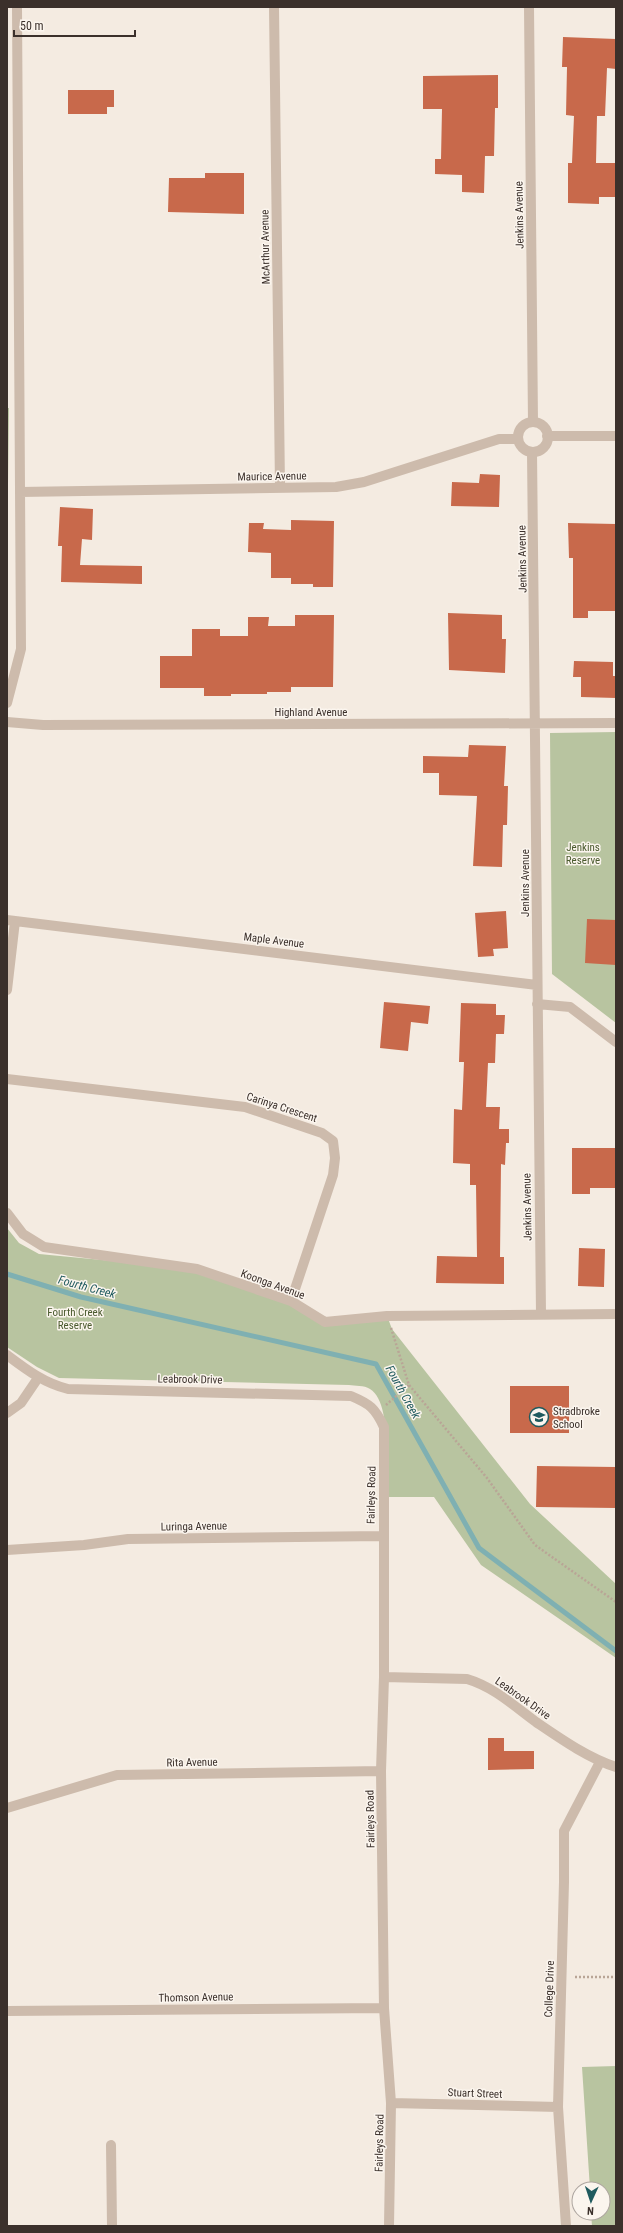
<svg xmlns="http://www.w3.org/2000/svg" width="623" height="2233" font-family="'Roboto Condensed',sans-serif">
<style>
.green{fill:#b8c4a0}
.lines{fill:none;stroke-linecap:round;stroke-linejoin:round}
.stream{stroke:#7fb0b2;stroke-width:5}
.building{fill:#c8694b}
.path{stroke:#b9a596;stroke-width:2.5;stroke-dasharray:2 2;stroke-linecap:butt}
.street{stroke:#cdbbac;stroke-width:10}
.labels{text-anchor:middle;stroke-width:3;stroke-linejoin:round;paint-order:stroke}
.street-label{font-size:11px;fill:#3b302b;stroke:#fbf5ee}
.park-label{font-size:11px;fill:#4a5a2e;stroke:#fbf5ee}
.poi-label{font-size:11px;fill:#3b302b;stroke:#fbf5ee;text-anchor:start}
.water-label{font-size:12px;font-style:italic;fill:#1f5a5e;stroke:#fbf5ee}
</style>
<rect width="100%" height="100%" fill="#f4ebe1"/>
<path class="green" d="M7,408H9L7,561Z
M616,732V1023L552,974L550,733Z
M7,1228L19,1243L39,1254L197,1269L305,1308L327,1322L387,1316L392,1329L530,1504L616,1584V1658L481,1565L434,1497H385C385,1472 393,1403 370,1389C364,1385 355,1386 349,1385L59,1378L37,1367L7,1347Z
M616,2066V2226H592L591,2213H603V2189H590L582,2067Z"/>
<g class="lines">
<path class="stream" d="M7,1274L81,1297L376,1364L479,1548L616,1651"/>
</g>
<path class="building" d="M563,37L616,39V69L607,68L605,116H597L596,163H616V197H599V204L568,203V163H572L574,116L566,115L567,67H562Z
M498,75V108H495L494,156H485L484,193L462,192V175L435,174V159H441L442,109H423V76Z
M68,90H114V107H107V114H68Z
M205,173H244V214L168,212L169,178H205Z
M480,474L500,475L499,507L451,506L452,482L479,483Z
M60,507L93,509L92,540L82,539L80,565L142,566V584L61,582L62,546H58Z
M291,520L334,521L333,587H313V584H291V578H271V553L248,552L249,523H264L263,529L291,530Z
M568,523L616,524V611H588V618H573V558H569Z
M448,613L502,615V639H506L505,673L449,670Z
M295,615H334L333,687H291V692H267V694H231V696H204V688H160V656H192V629H220V636H248V617H269L268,626H295Z
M574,661L613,662V676H616V698L581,697V677H573Z
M469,745L506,746L504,786H508L507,825H503L502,867L473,866L477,796L439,795V773H423V756L468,757Z
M506,911L508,948L493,949L494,956L478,957L475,913Z
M587,919L616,920V965L585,963Z
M384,1002L430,1006L428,1024L411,1022L408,1051L380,1048Z
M461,1003L496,1004V1015H505L504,1034H496L495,1063H488L486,1107H500L499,1129H509V1143H506L505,1165L501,1164L500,1257H504V1284L436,1283L437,1256L477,1257L476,1185H470V1164L453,1163L454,1109L462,1110L464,1062H459Z
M572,1148H616V1188H590V1194H572Z
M579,1248L605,1249L604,1287L578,1286Z
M510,1386H569V1433H510Z
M537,1466L616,1467V1508L536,1507Z
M488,1738H504V1751H534V1769L488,1770Z"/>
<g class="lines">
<path class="path" d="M391,1328L409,1385L487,1478L535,1545L616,1602
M386,1405L409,1385
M575,1977H616"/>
<path class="street" d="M274,7L280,487
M529,7L533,422
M518 437a15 15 0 1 1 30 0a15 15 0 1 1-30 0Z
M547,436H616
M532,452L541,1314
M20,492L336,487L364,482L499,439H517
M7,703L21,649L17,7
M7,722L43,725L616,723
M7,920L537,985
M7,990L15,921
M537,1004L570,1007L616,1042
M7,1079L245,1107L322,1133L333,1141L335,1158L333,1175L291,1301
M7,1213L23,1234L44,1247L197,1269L291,1301L325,1322L387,1316L616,1314
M7,1355C27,1370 44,1383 68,1389L351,1396C370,1404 375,1408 384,1427V1677L381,1771L384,2008L391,2103L389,2226
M7,1413L21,1403L38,1378
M7,1550L84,1545L128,1539L382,1536
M384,1677L467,1679C494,1687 514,1706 536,1722C561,1739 588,1758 616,1767
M7,1808L117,1775L381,1771
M7,2011L384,2008
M391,2103L558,2107
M111,2145L112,2226
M566,2226L558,2107L564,1882V1831L600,1762"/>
</g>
<defs>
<symbol id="school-ring" viewBox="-11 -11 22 22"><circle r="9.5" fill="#fbf5ee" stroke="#1f5a5e" stroke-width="1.5"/><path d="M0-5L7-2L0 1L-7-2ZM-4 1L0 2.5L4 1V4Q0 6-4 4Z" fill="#1f5a5e"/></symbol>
</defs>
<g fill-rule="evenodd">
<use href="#school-ring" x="528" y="1406" width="22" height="22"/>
</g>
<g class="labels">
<g class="street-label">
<text transform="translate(519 215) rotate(-91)" y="4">Jenkins Avenue</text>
<text transform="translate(265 247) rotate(-91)" y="4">McArthur Avenue</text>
<text transform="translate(272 476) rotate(-1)" y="4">Maurice Avenue</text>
<text transform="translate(522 559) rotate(-91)" y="4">Jenkins Avenue</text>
<text x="311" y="716">Highland Avenue</text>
<text transform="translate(525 883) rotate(-90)" y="4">Jenkins Avenue</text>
<text transform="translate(274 940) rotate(7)" y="4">Maple Avenue</text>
<text transform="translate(282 1107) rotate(18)" y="4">Carinya Crescent</text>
<text transform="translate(527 1207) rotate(-91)" y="4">Jenkins Avenue</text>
<text transform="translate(273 1284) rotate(20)" y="4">Koonga Avenue</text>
<text transform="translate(190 1379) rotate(1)" y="4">Leabrook Drive</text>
<text transform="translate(371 1495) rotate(-89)" y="4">Fairleys Road</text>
<text transform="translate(194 1526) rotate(-1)" y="4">Luringa Avenue</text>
<text transform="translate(523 1698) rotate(35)" y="4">Leabrook Drive</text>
<text transform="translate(192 1762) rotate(-1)" y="4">Rita Avenue</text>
<text transform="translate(370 1819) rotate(-91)" y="4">Fairleys Road</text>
<text transform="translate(549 1989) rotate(-88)" y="4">College Drive</text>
<text transform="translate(196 1997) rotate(-1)" y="4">Thomson Avenue</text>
<text transform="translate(475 2093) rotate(2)" y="4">Stuart Street</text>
<text transform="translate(379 2143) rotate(-89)" y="4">Fairleys Road</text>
</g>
<g class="park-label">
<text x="583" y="851">Jenkins<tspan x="583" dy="13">Reserve</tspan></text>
<text x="75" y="1316">Fourth Creek<tspan x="75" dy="13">Reserve</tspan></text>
</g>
<g class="poi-label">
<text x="553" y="1415">Stradbroke<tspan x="553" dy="13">School</tspan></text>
</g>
<g class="water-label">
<text transform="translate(87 1287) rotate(15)" y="4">Fourth Creek</text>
<text transform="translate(403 1392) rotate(61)" y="4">Fourth Creek</text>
</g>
</g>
<rect width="623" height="2233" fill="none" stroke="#3b302b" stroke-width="16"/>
<g transform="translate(591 2201) rotate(183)"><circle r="19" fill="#fbf5ee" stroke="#aea6a0"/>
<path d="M0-3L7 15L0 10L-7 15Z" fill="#1f5a5e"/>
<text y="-6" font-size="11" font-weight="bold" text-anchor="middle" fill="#3b302b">N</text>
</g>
<path d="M14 30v6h121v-6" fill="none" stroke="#3b302b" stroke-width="2"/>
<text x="20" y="30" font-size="12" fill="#3b302b" stroke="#fbf5ee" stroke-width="3" paint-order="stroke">50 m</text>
</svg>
